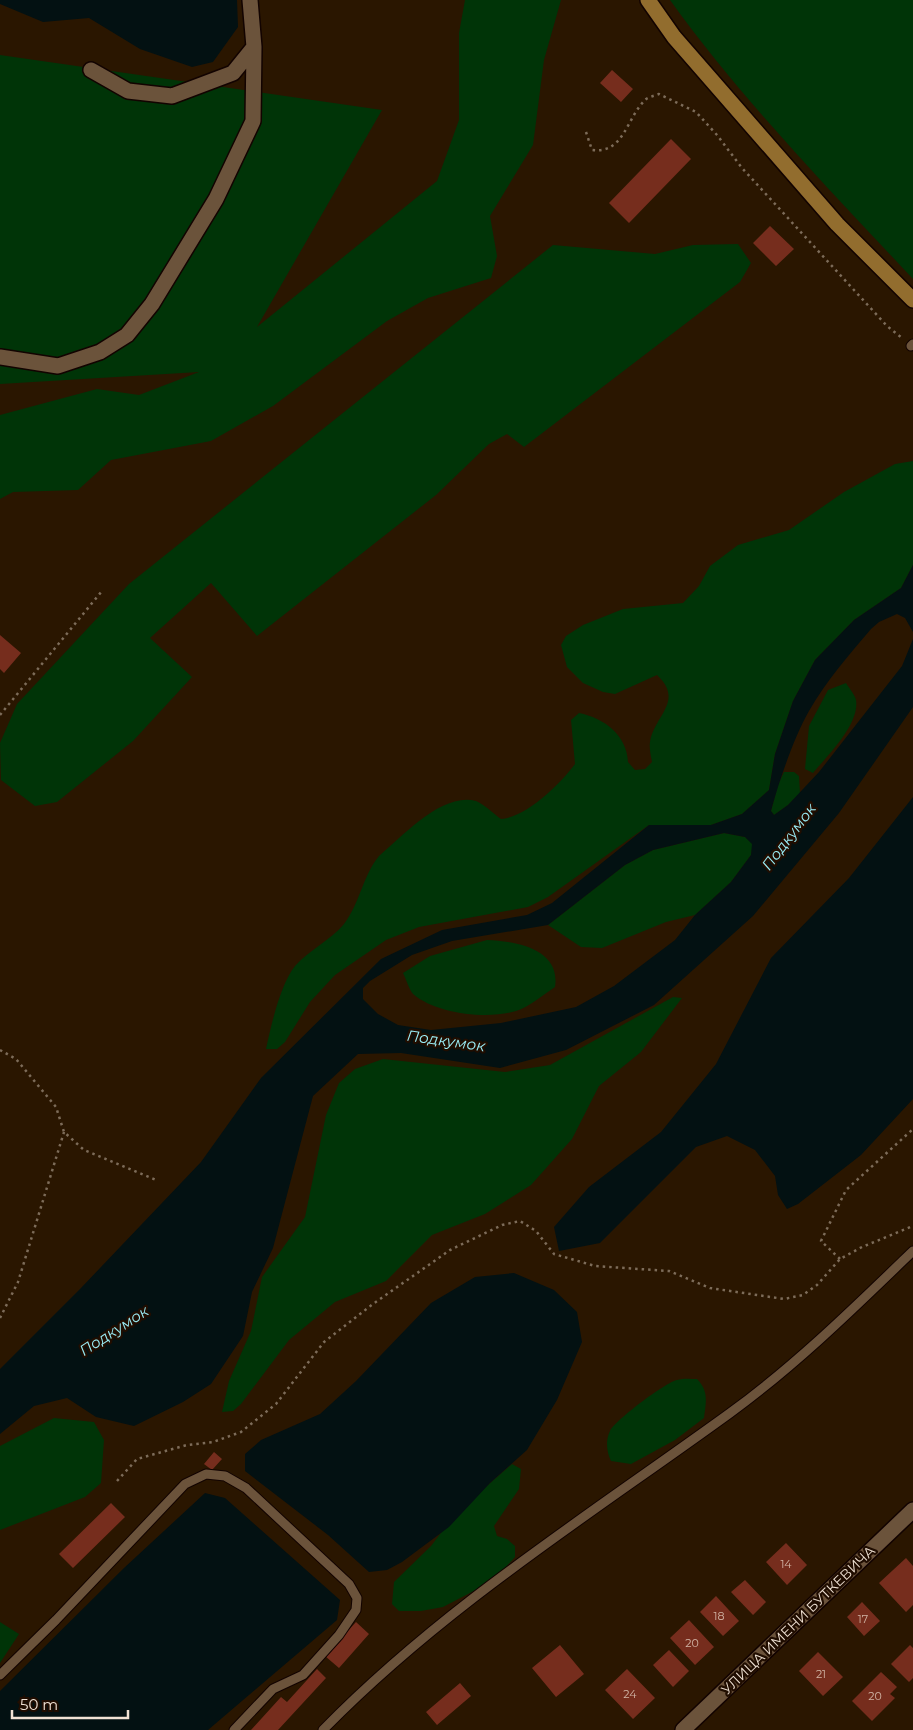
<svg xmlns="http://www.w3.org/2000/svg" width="913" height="1730" font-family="Montserrat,sans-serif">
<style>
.green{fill:#003407}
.water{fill:#031112;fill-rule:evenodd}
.building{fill:#762d1d}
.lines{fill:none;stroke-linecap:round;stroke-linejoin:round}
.lane-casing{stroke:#120300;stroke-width:11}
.street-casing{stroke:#120300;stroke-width:18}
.secondary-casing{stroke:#120300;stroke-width:18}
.path{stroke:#7d6c59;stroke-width:2.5;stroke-dasharray:2.5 4;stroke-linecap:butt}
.lane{stroke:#6b533b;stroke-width:9}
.street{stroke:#6b533b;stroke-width:15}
.secondary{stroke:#926d2e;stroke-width:15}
.labels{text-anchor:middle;stroke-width:4.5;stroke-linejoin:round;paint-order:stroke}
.number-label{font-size:11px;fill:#d2b5a6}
.street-label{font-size:14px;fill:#f0e2d4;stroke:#200d00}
.water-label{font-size:15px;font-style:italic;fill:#9beff8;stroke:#200d00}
</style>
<rect width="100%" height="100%" fill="#2a1600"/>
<path class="green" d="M465,0H561L544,60L533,145L490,216L497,256L491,278L428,298L387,321L273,406L211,441L111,460L78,490L13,492L0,499V415L97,389L139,395L199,372L0,384V55L382,110L257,327L437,181L459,120V33Z
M670,0H913V279C829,189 742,100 670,0Z
M738,244L751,263L740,282L524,447L507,434L489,444L436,495L257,636L211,583L150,638L192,677L133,741L57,802L35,806L1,780L0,743L17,704L129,584L553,245L655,254L693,245Z
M913,461V565L901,588L854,620L815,660L793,701L775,754L769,790L742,814L711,825H649L548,897L528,907L419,927L386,940L335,975L310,1002L285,1042L277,1049H266C271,1026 280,985 295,966C309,950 331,940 344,924C360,903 363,875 379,856C403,836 442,792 476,801C484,804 494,814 501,819C527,817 560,784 575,764L571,720L579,713C604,718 627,735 628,762L635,770L645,769L652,762C651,756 649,748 650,742C654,716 685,701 657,675L615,694L603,692L583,683L567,667L561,645L566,636L583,625L623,609L683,603L699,586L710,566L738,545L789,530L844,492L895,464Z
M846,683C849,688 855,695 856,700C860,724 827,756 813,773L805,769L809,726L828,690Z
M784,772H794L799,776L800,793L788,805L774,815L771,811L778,785Z
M724,833L745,837L753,844L751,855L731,882L695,915L666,922L602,948L581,947L548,925L625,865L653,850Z
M487,940C516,941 561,949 555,987C543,995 529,1007 516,1011C488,1020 436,1014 413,994C409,989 406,979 403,973L430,956Z
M673,997L682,998L641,1052L599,1086L572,1139L531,1185L485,1214L432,1235L386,1281L335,1302L289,1340L241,1404L233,1411L222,1412L229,1381L251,1331L262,1277L305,1217L326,1115L339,1083L355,1069L383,1059L505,1072L550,1065Z
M697,1379C709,1391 706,1402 704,1418L675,1440L631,1464L611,1461C607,1453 605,1441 610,1431C614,1421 666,1382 677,1380C684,1378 691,1379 697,1379Z
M54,1418L94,1422L104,1440L101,1483L85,1497L0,1530V1446Z
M512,1464L521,1469L519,1489L494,1526L497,1536L507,1539L515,1546V1557L493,1581L443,1607L421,1611H399L392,1604L394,1582L431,1546L457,1512Z
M0,1622L19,1634L0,1663Z"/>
<path class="water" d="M0,0H237L238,27L213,62L192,67L140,49L89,18L43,22L0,4Z
M913,565V632L905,618L897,614L879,622L871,629C849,655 826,681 809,711C794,737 779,781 771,811L774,815L788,805L819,772L902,666L913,639V707L839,813L753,916L654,1005L566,1050L500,1068L401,1053L358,1054L313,1096L273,1248L252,1292L243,1336L211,1384L183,1402L134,1426L96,1417L67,1398L34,1406L0,1434V1369L81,1288L201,1162L261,1078L381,959L442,930L527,915L552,903L649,825H711L742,814L769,790L775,754L793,701L815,660L854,620L901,588ZM724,833L745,837L752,844L751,855L731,882L695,915L675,940L614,986L576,1007L501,1023L431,1030L398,1025L378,1014L363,999V988L370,981L412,955L452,941L548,925L625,865L653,850Z
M913,797V1099L861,1155L798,1204L787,1209L778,1195L775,1176L755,1150L727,1136L696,1147L600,1243L559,1251L554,1227L589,1187L661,1132L716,1064L771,958L849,878Z
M514,1273L554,1290L577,1312L582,1342L557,1400L527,1450L490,1483L449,1527L402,1562L387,1570L369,1572L328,1535L245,1471V1454L261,1440L320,1414L356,1381L431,1303L475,1277Z
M205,1493L225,1498L340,1600L337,1620L208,1730H0V1691L124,1568Z"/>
<path class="building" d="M612,70L633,89L621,102L600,83Z
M671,139L691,159L629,223L609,203Z
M770,226L794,249L776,266L753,243Z
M0,635L21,653L4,673L0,669Z
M214,1452L222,1459L212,1470L204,1464Z
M111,1503L125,1517L73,1568L59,1554Z
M786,1543L807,1565L787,1585L766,1562Z
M906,1558L913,1566V1605L906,1612L879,1583Z
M745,1580L766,1602L753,1615L731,1592Z
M716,1596L739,1621L723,1636L700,1612Z
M862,1602L880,1621L864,1636L847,1617Z
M689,1620L714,1647L695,1665L670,1638Z
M356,1622L369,1634L339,1668L325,1656Z
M560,1645L584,1674L556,1697L532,1668Z
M910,1645L913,1648V1678L909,1682L891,1664Z
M669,1650L689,1671L673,1687L653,1665Z
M818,1652L843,1677L823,1696L799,1671Z
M317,1669L326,1678L278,1730H251L281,1697L287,1702Z
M627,1669L655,1698L633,1719L605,1690Z
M881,1672L897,1687L890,1694L895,1698L872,1721L852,1701Z
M460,1683L471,1696L437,1725L426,1712Z"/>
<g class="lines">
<defs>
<path id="lane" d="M911,346L913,344
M0,1675L56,1620L185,1484L206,1474L225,1476L246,1488L349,1584L357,1598L356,1610L339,1635L303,1675L273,1689L234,1730
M323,1730C443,1607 591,1514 730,1413C796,1365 854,1308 913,1251"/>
<path id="street" d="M91,70L128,91L172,96L233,73L254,47
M0,357L58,366L100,352L127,335L152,304L216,199L253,121L254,47L250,0
M683,1730L913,1510"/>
<path id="secondary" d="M648,0L674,37L837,224L913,300"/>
</defs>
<use href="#lane" class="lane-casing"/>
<use href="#street" class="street-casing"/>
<use href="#secondary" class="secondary-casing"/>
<path class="path" d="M586,132L592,150C624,154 626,119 645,100C648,97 654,96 659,94L696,112L717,135L742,168L887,326L902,338
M0,715L102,591
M0,1050L16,1059L56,1107L64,1132L84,1150L156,1180
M840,1259L821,1241L846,1190L913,1129
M0,1318L18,1282L64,1132
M117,1481L137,1459L187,1445L213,1442L241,1432L276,1404L324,1342L373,1304L450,1250L502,1225L520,1221L536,1231L554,1254L595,1266L669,1271L710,1288L784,1299L803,1295L817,1285L840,1259L862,1247L913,1226"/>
<use href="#lane" class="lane"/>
<use href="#street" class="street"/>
<use href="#secondary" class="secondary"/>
</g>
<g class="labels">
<g class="number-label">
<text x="786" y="1568">14</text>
<text x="719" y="1620">18</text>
<text x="863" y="1623">17</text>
<text x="692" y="1647">20</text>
<text x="821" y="1678">21</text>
<text x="630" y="1698">24</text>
<text x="875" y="1700">20</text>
</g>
<g class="street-label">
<text transform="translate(798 1620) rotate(-44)" y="5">УЛИЦА ИМЕНИ БУТКЕВИЧА</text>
</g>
<g class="water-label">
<text transform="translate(789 837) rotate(-53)" y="5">Подкумок</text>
<text transform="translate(446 1041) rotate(8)" y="5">Подкумок</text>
<text transform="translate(114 1331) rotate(-33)" y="5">Подкумок</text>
</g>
</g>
<path d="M12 1710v8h116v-8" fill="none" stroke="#f0e2d4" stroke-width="2.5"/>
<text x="20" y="1710" font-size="15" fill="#f0e2d4" stroke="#200d00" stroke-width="4" paint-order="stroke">50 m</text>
</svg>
